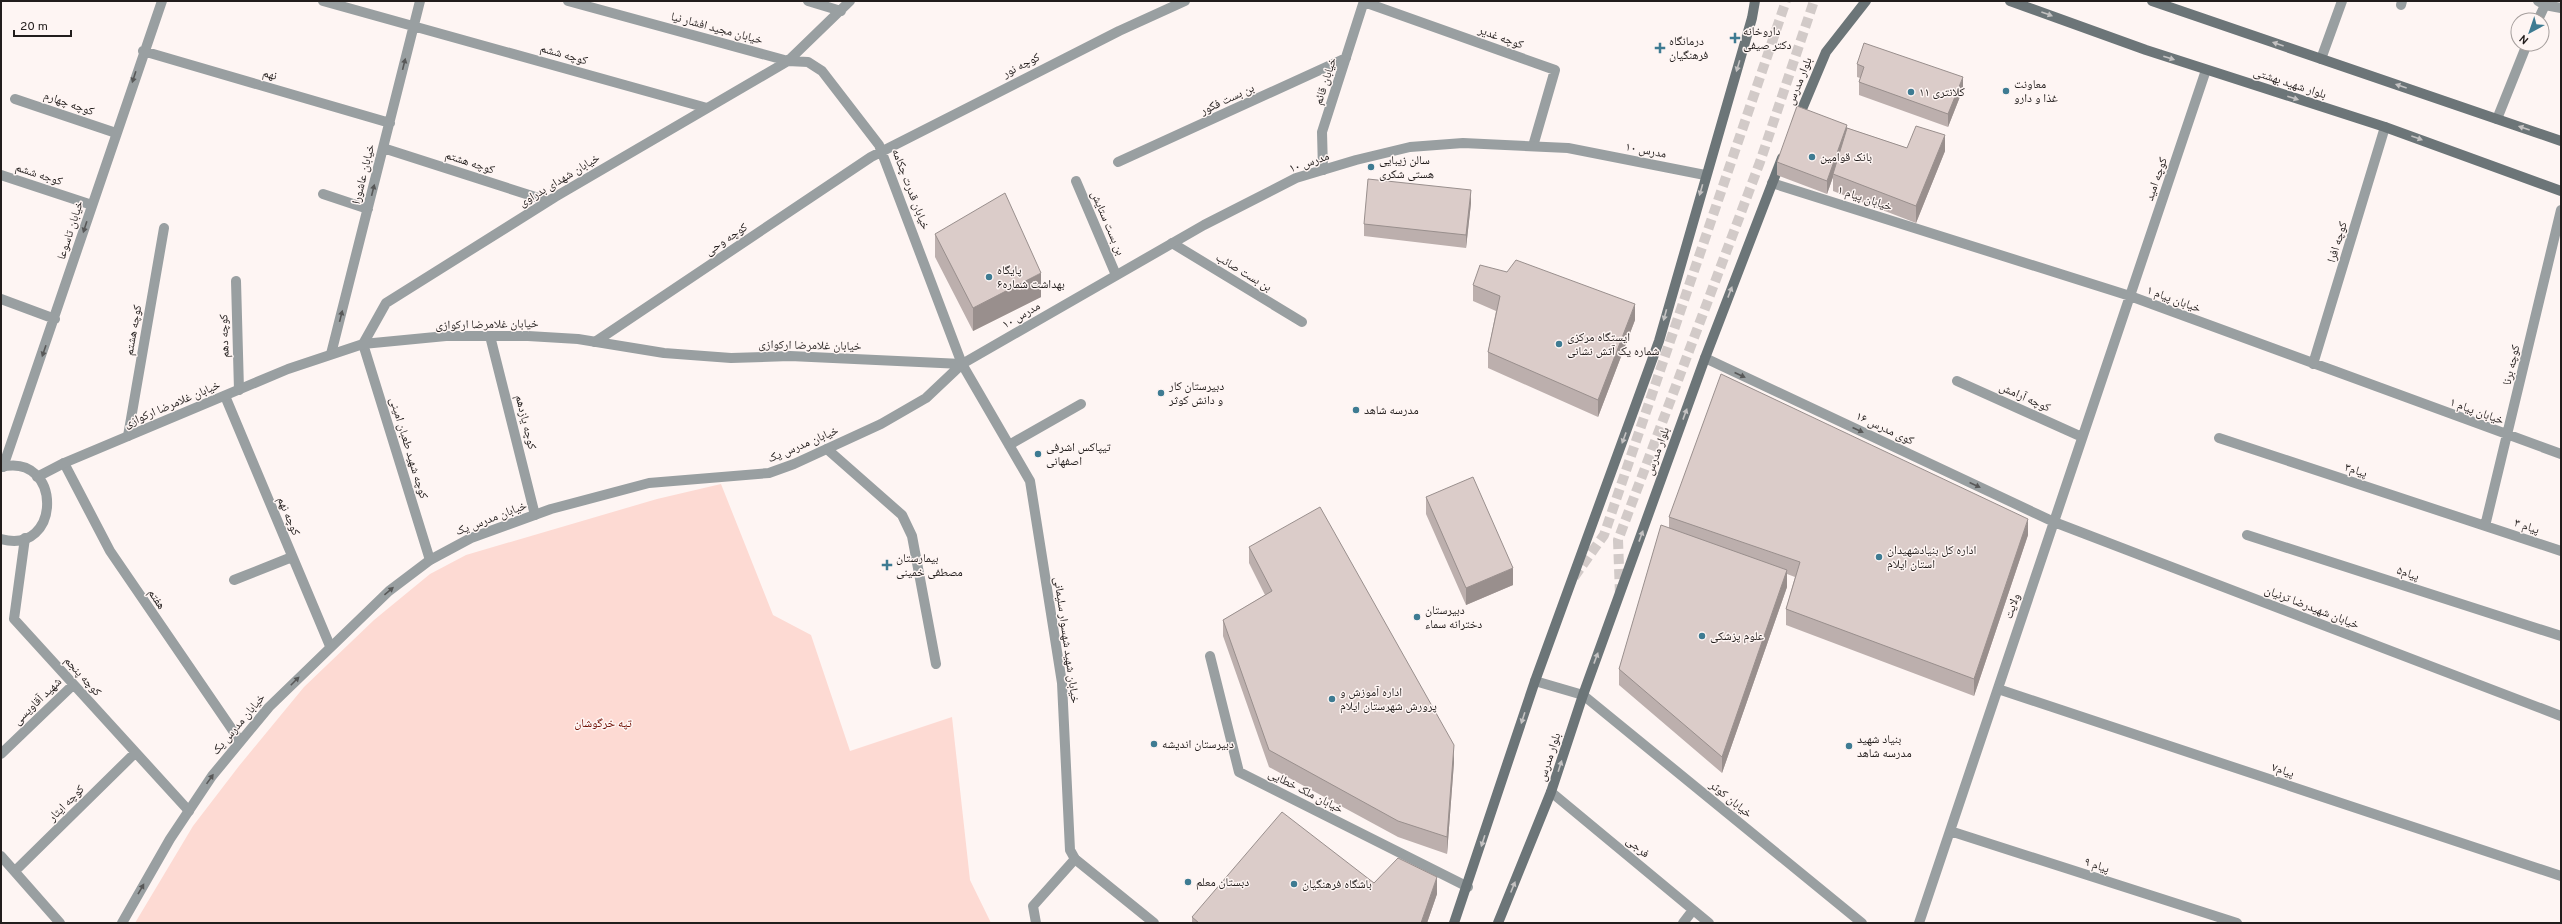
<svg xmlns="http://www.w3.org/2000/svg" width="2562" height="924" font-family="Overpass,'Noto Naskh Arabic',sans-serif">
<style>
.green{fill:#fddad3}
.lines{fill:none;stroke-linecap:round;stroke-linejoin:round}
.secondary-tunnel{stroke:#d2cac8;stroke-width:10;stroke-dasharray:10 5;stroke-linecap:butt}
.service{stroke:#999fa1;stroke-width:10}
.minor{stroke:#999fa1;stroke-width:10}
.tertiary{stroke:#999fa1;stroke-width:10}
.secondary{stroke:#6c7578;stroke-width:10}
.wall{fill:#bcafad}
.shaded-wall{fill:#998f8d}
.building{fill:#dbccc9;stroke:#998f8d}
.oneway{fill:#c4c2c2}
.oneway2{fill:#585858}
.poi-dot{fill:#3e7b92;stroke:#fef5f3;stroke-width:1.5}
.labels{text-anchor:middle;stroke-width:3;stroke-linejoin:round;paint-order:stroke}
.street-label{font-size:12px;fill:#221d1c;stroke:#fef5f3}
.poi-label{font-size:12px;fill:#221d1c;stroke:#fef5f3;text-anchor:start}
.park-label{font-size:12px;fill:#6e0c00;stroke:#fef5f3}
</style>
<rect width="100%" height="100%" fill="#fef5f3"/>
<path class="green" d="M721,484L773,615L811,635L850,751L952,717L970,880L991,923H135L193,826L239,766L304,687L374,620L430,574L466,555L657,499Z"/>
<g class="lines">
<path class="secondary-tunnel" d="M1574,577L1604,535L1786,1
M1620,594L1618,540L1760,162L1814,1"/>
<path class="service" d="M2538,1L2545,5L2561,8
M2401,5L2402,1
M2538,20L2545,5
M2497,119L2527,44
M827,449L902,515L912,536L936,664"/>
<path class="minor" d="M323,1L707,108
M568,1L788,61L808,62L822,71L879,145L962,364L1030,481L1062,683L1070,850L1075,859L1154,923
M808,1L841,11
M1364,2L1555,70L1533,146
M143,51L390,123
M2321,59L2342,1
M15,99L116,133
M383,148L548,201
M1118,162L1346,58
M1323,170L1322,132L1364,1
M1,175L92,205
M1076,181L1116,275
M1772,183L2130,296L2561,454
M323,194L368,209
M1172,243L1302,322
M236,281L239,390
M1,299L55,319
M490,336L535,515
M595,342L871,157L1119,31L1185,1
M331,354L420,1
M1705,358L2054,522L2561,716
M2313,364L2385,127
M1957,381L2082,437
M225,396L330,646
M128,436L164,228
M2219,438L2561,551
M1009,445L1081,404
M64,463L110,551L240,741
M3,467L162,1
M2485,526L2561,210
M2247,535L2561,636
M25,538L14,619L189,811
M430,560L363,344L386,303L555,197L788,61L850,1
M234,580L292,557
M1210,656L1239,772L1468,887
M1535,681L1583,695L1862,923
M1998,689L2561,876
M1,754L73,685
M1551,792L1709,923
M1950,831L2237,923
M1,856L60,923
M15,871L135,753
M1683,923L1693,910
M1919,923L2206,70"/>
<path class="tertiary" d="M1,467C63,452 62,556 1,539
M37,477L64,463L288,369L363,344L446,336H528L578,339L664,353L731,358L790,356L962,364
M122,923L170,839L212,776L269,707L389,591L430,560L471,538L551,509L649,483L769,473L794,464L881,424L926,398L962,364L1204,225L1296,178L1356,160L1410,147L1463,143L1568,148L1705,175
M1036,923L1033,906L1075,859"/>
<path class="secondary" d="M2010,1L2146,50L2385,127L2561,191
M2152,1L2561,141
M1797,121L1826,52L1866,1
M1454,923L1535,681L1659,341L1752,18L1755,1
M1498,923L1551,792L1583,695L1705,358L1782,158"/>
</g>
<path class="wall" d="M1857,64L1963,89L1948,127L1859,95V82L1860,78L1857,77Z
M1847,128L1907,148L1945,151L1916,223L1833,191V177L1827,194L1777,175V162Z
M1471,203L1466,248L1364,236V224Z
M935,234L1041,297L973,331L935,257Z
M1473,285L1635,320L1598,417L1488,368V352L1496,311L1473,301Z
M1426,497L1513,585L1466,605L1426,514Z
M1669,517L2028,535L1974,696L1786,625V609L1795,577L1787,574V587L1722,773L1619,685V669L1669,528Z
M1249,547L1454,762L1447,854L1398,837L1269,767L1223,636V620L1265,595L1249,563Z
M1374,883L1437,894L1427,923H1192V917Z"/>
<path class="shaded-wall" d="M1963,77V89L1948,127V114Z
M1847,125V138L1833,174V177L1827,194V181Z
M1945,135V151L1916,223V206Z
M1471,190V203L1466,248V235Z
M1041,273V297L973,331V308Z
M1635,304V320L1598,417V400Z
M2028,519V535L1974,696V679Z
M1513,568V585L1466,605V588Z
M1787,570V587L1722,773V757Z
M1454,745V762L1447,854V837Z
M1437,877V894L1427,923H1421Z"/>
<path class="building" d="M1864,43L1963,77L1948,114L1859,82L1864,67L1857,64Z
M1797,106L1847,125L1827,181L1777,162Z
M1916,126L1945,135L1916,206L1833,174L1847,128L1907,148Z
M1368,179L1471,190L1466,235L1364,224Z
M1005,193L1041,273L973,308L935,234Z
M1516,260L1635,304L1598,400L1488,352L1500,296L1473,285L1480,265L1507,272Z
M1721,374L2028,519L1974,679L1786,609L1800,562L1669,517Z
M1473,477L1513,568L1466,588L1426,497Z
M1320,507L1454,745L1447,837L1398,821L1269,750L1223,620L1272,591L1249,547Z
M1661,525L1787,570L1722,757L1619,669Z
M1282,812L1374,883L1398,858L1437,877L1421,923H1199L1192,917Z"/>
<defs><path id="oneway-solid" d="M-6-.8H1V-3.2L6.5 0L1 3.2V.8H-6Z"/></defs>
<g class="oneway">
<use href="#oneway-solid" transform="translate(2047 14) rotate(20)"/>
<use href="#oneway-solid" transform="translate(2278 44) rotate(-161)"/>
<use href="#oneway-solid" transform="translate(2169 58) rotate(18)"/>
<use href="#oneway-solid" transform="translate(1738 66) rotate(107)"/>
<use href="#oneway-solid" transform="translate(2401 86) rotate(-161)"/>
<use href="#oneway-solid" transform="translate(2293 98) rotate(18)"/>
<use href="#oneway-solid" transform="translate(2524 128) rotate(-161)"/>
<use href="#oneway-solid" transform="translate(2417 138) rotate(20)"/>
<use href="#oneway-solid" transform="translate(1701 190) rotate(106)"/>
<use href="#oneway-solid" transform="translate(1730 292) rotate(-69)"/>
<use href="#oneway-solid" transform="translate(1665 315) rotate(105)"/>
<use href="#oneway-solid" transform="translate(1685 414) rotate(-70)"/>
<use href="#oneway-solid" transform="translate(1624 438) rotate(110)"/>
<use href="#oneway-solid" transform="translate(1641 536) rotate(-70)"/>
<use href="#oneway-solid" transform="translate(1596 658) rotate(-70)"/>
<use href="#oneway-solid" transform="translate(1523 718) rotate(108)"/>
<use href="#oneway-solid" transform="translate(1560 766) rotate(-72)"/>
<use href="#oneway-solid" transform="translate(1483 841) rotate(108)"/>
<use href="#oneway-solid" transform="translate(1513 887) rotate(-68)"/>
</g>
<g class="oneway2">
<use href="#oneway-solid" transform="translate(404 64) rotate(-76)"/>
<use href="#oneway-solid" transform="translate(134 77) rotate(108)"/>
<use href="#oneway-solid" transform="translate(373 190) rotate(-76)"/>
<use href="#oneway-solid" transform="translate(85 227) rotate(108)"/>
<use href="#oneway-solid" transform="translate(341 316) rotate(-76)"/>
<use href="#oneway-solid" transform="translate(44 351) rotate(109)"/>
<use href="#oneway-solid" transform="translate(1740 375) rotate(25)"/>
<use href="#oneway-solid" transform="translate(1858 430) rotate(25)"/>
<use href="#oneway-solid" transform="translate(1975 485) rotate(25)"/>
<use href="#oneway-solid" transform="translate(389 591) rotate(-40)"/>
<use href="#oneway-solid" transform="translate(295 681) rotate(-45)"/>
<use href="#oneway-solid" transform="translate(210 779) rotate(-55)"/>
<use href="#oneway-solid" transform="translate(141 889) rotate(-60)"/>
</g>
<g class="poi-dot">
<path d="M1733 32h4v4h4v4h-4v4h-4v-4h-4v-4h4z"/>
<path d="M1658 42h4v4h4v4h-4v4h-4v-4h-4v-4h4z"/>
<circle cx="2006" cy="91" r="4"/>
<circle cx="1911" cy="92" r="4"/>
<circle cx="1812" cy="157" r="4"/>
<circle cx="1371" cy="167" r="4"/>
<circle cx="989" cy="277" r="4"/>
<circle cx="1559" cy="344" r="4"/>
<circle cx="1161" cy="393" r="4"/>
<circle cx="1356" cy="410" r="4"/>
<circle cx="1038" cy="454" r="4"/>
<circle cx="1879" cy="557" r="4"/>
<path d="M885 559h4v4h4v4h-4v4h-4v-4h-4v-4h4z"/>
<circle cx="1417" cy="617" r="4"/>
<circle cx="1702" cy="636" r="4"/>
<circle cx="1332" cy="699" r="4"/>
<circle cx="1154" cy="744" r="4"/>
<circle cx="1849" cy="746" r="4"/>
<circle cx="1188" cy="882" r="4"/>
<circle cx="1294" cy="884" r="4"/>
</g>
<g class="labels">
<g class="street-label">
<text transform="translate(717 28) rotate(15)" y="4">خیابان مجید افشار نیا</text>
<text transform="translate(1501 37) rotate(20)" y="4">کوچه غدیر</text>
<text transform="translate(564 54) rotate(16)" y="4">کوچه ششم</text>
<text transform="translate(1021 65) rotate(-27)" y="4">کوچه نور</text>
<text transform="translate(270 74) rotate(16)" y="4">نهم</text>
<text transform="translate(1325 81) rotate(-72)" y="4">خیابان قائم</text>
<text transform="translate(1799 81) rotate(-68)" y="4">بلوار مدرس</text>
<text transform="translate(2290 83) rotate(18)" y="4">بلوار شهید بهشتی</text>
<text transform="translate(1227 99) rotate(-25)" y="4">بن بست فکور</text>
<text transform="translate(69 103) rotate(19)" y="4">کوچه چهارم</text>
<text transform="translate(1646 150) rotate(11)" y="4">مدرس ۱۰</text>
<text transform="translate(470 162) rotate(18)" y="4">کوچه هشتم</text>
<text transform="translate(1309 162) rotate(-19)" y="4">مدرس ۱۰</text>
<text transform="translate(39 174) rotate(18)" y="4">کوجه ششم</text>
<text transform="translate(363 174) rotate(-76)" y="4">خیابان عاشورا</text>
<text transform="translate(2156 179) rotate(-71)" y="4">کوچه امید</text>
<text transform="translate(559 180) rotate(-31)" y="4">خیابان شهدای بدراوی</text>
<text transform="translate(911 189) rotate(69)" y="4">خیابان قدرت چکامه</text>
<text transform="translate(1865 198) rotate(18)" y="4">خیابان پیام ۱</text>
<text transform="translate(1108 223) rotate(67)" y="4">بن بست ستایش</text>
<text transform="translate(70 230) rotate(-72)" y="4">خیابان تاسوعا</text>
<text transform="translate(726 239) rotate(-34)" y="4">کوچه وحی</text>
<text transform="translate(2337 242) rotate(-73)" y="4">کوچه افرا</text>
<text transform="translate(1244 272) rotate(31)" y="4">بن بست صائب</text>
<text transform="translate(2174 299) rotate(20)" y="4">خیابان پیام ۱</text>
<text transform="translate(1021 315) rotate(-30)" y="4">مدرس ۱۰</text>
<text transform="translate(487 324) rotate(-1)" y="4">خیابان غلامرضا ارکوازی</text>
<text transform="translate(133 330) rotate(-80)" y="4">کوچه هشتم</text>
<text transform="translate(224 336) rotate(-92)" y="4">کوچه دهم</text>
<text transform="translate(810 345) rotate(1)" y="4">خیابان غلامرضا ارکوازی</text>
<text transform="translate(2511 365) rotate(-77)" y="4">کوچه برنا</text>
<text transform="translate(2025 397) rotate(24)" y="4">کوچه آرامش</text>
<text transform="translate(172 404) rotate(-23)" y="4">خیابان غلامرضا ارکوازی</text>
<text transform="translate(2477 411) rotate(20)" y="4">خیابان پیام ۱</text>
<text transform="translate(526 422) rotate(76)" y="4">کوچه یازدهم</text>
<text transform="translate(1885 428) rotate(25)" y="4">کوی مدرس ۱۶</text>
<text transform="translate(803 444) rotate(-23)" y="4">خیابان مدرس یک</text>
<text transform="translate(409 448) rotate(73)" y="4">کوچه شهید طعبان امینی</text>
<text transform="translate(1657 451) rotate(-70)" y="4">بلوار مدرس</text>
<text transform="translate(2356 470) rotate(18)" y="4">پیام۳</text>
<text transform="translate(289 516) rotate(67)" y="4">کوچه نهم</text>
<text transform="translate(491 518) rotate(-21)" y="4">خیابان مدرس یک</text>
<text transform="translate(2527 526) rotate(18)" y="4">پیام ۳</text>
<text transform="translate(2408 573) rotate(18)" y="4">پیام۵</text>
<text transform="translate(157 599) rotate(56)" y="4">هفتم</text>
<text transform="translate(2012 606) rotate(-71)" y="4">ولایت</text>
<text transform="translate(2312 607) rotate(21)" y="4">خیابان شهیدرضا ترنیان</text>
<text transform="translate(1067 640) rotate(82)" y="4">خیابان شهید شهسوار سلیمانی</text>
<text transform="translate(83 676) rotate(48)" y="4">کوچه پنجم</text>
<text transform="translate(37 701) rotate(-44)" y="4">شهید آقاویسی</text>
<text transform="translate(238 724) rotate(-50)" y="4">خیابان مدرس یک</text>
<text transform="translate(1549 757) rotate(-72)" y="4">بلوار مدرس</text>
<text transform="translate(2283 770) rotate(18)" y="4">پیام۷</text>
<text transform="translate(1306 791) rotate(27)" y="4">خیابان ملک خطایی</text>
<text transform="translate(1731 799) rotate(39)" y="4">خیابان کوثر</text>
<text transform="translate(66 803) rotate(-45)" y="4">کوچه ایثار</text>
<text transform="translate(1638 847) rotate(40)" y="4">فرجی</text>
<text transform="translate(2097 865) rotate(18)" y="4">پیام ۹</text>
</g>
<g class="poi-label">
<text x="1743" y="35">داروخانه<tspan x="1743" dy="14">دکتر صیفی</tspan></text>
<text x="1669" y="45">درمانگاه<tspan x="1669" dy="14">فرهنگیان</tspan></text>
<text x="2014" y="88">معاونت<tspan x="2014" dy="14">غذا و دارو</tspan></text>
<text x="1919" y="96">کلانتری ۱۱</text>
<text x="1820" y="161">بانک قوامین</text>
<text x="1379" y="164">سالن زیبایی<tspan x="1379" dy="14">هستی شکری</tspan></text>
<text x="997" y="274">پایگاه<tspan x="997" dy="14">بهداشت شماره۶</tspan></text>
<text x="1567" y="341">ایستگاه مرکزی<tspan x="1567" dy="14">شماره یک آتش نشانی</tspan></text>
<text x="1169" y="390">دبیرستان کار<tspan x="1169" dy="14">و دانش کوثر</tspan></text>
<text x="1364" y="414">مدرسه شاهد</text>
<text x="1046" y="451">تیپاکس اشرفی<tspan x="1046" dy="14">اصفهانی</tspan></text>
<text x="1887" y="554">اداره کل بنیادشهیدان<tspan x="1887" dy="14">استان ایلام</tspan></text>
<text x="896" y="562">بیمارستان<tspan x="896" dy="14">مصطفی خمینی</tspan></text>
<text x="1425" y="614">دبیرستان<tspan x="1425" dy="14">دخترانه سماء</tspan></text>
<text x="1710" y="640">علوم پزشکی</text>
<text x="1340" y="696">اداره آموزش و<tspan x="1340" dy="14">پرورش شهرستان ایلام</tspan></text>
<text x="1857" y="743">بنیاد شهید<tspan x="1857" dy="14">مدرسه شاهد</tspan></text>
<text x="1162" y="748">دبیرستان اندیشه</text>
<text x="1196" y="886">دبستان معلم</text>
<text x="1302" y="888">باشگاه فرهنگیان</text>
</g>
<g class="park-label">
<text x="603" y="727">تپه خرگوشان</text>
</g>
</g>
<rect width="2562" height="924" fill="none" stroke="#221d1c" stroke-width="4"/>
<g transform="translate(2530 32) rotate(220)"><circle r="19" fill="#fef5f3" stroke="#a69f9d"/>
<path d="M0-3L7 15L0 10L-7 15Z" fill="#3e7b92"/>
<text y="-6" font-size="11" font-weight="bold" text-anchor="middle" fill="#221d1c">N</text>
</g>
<path d="M14 30v6h57v-6" fill="none" stroke="#221d1c" stroke-width="2"/>
<text x="20" y="30" font-size="12" fill="#221d1c" stroke="#fef5f3" stroke-width="3" paint-order="stroke">20 m</text>
</svg>
